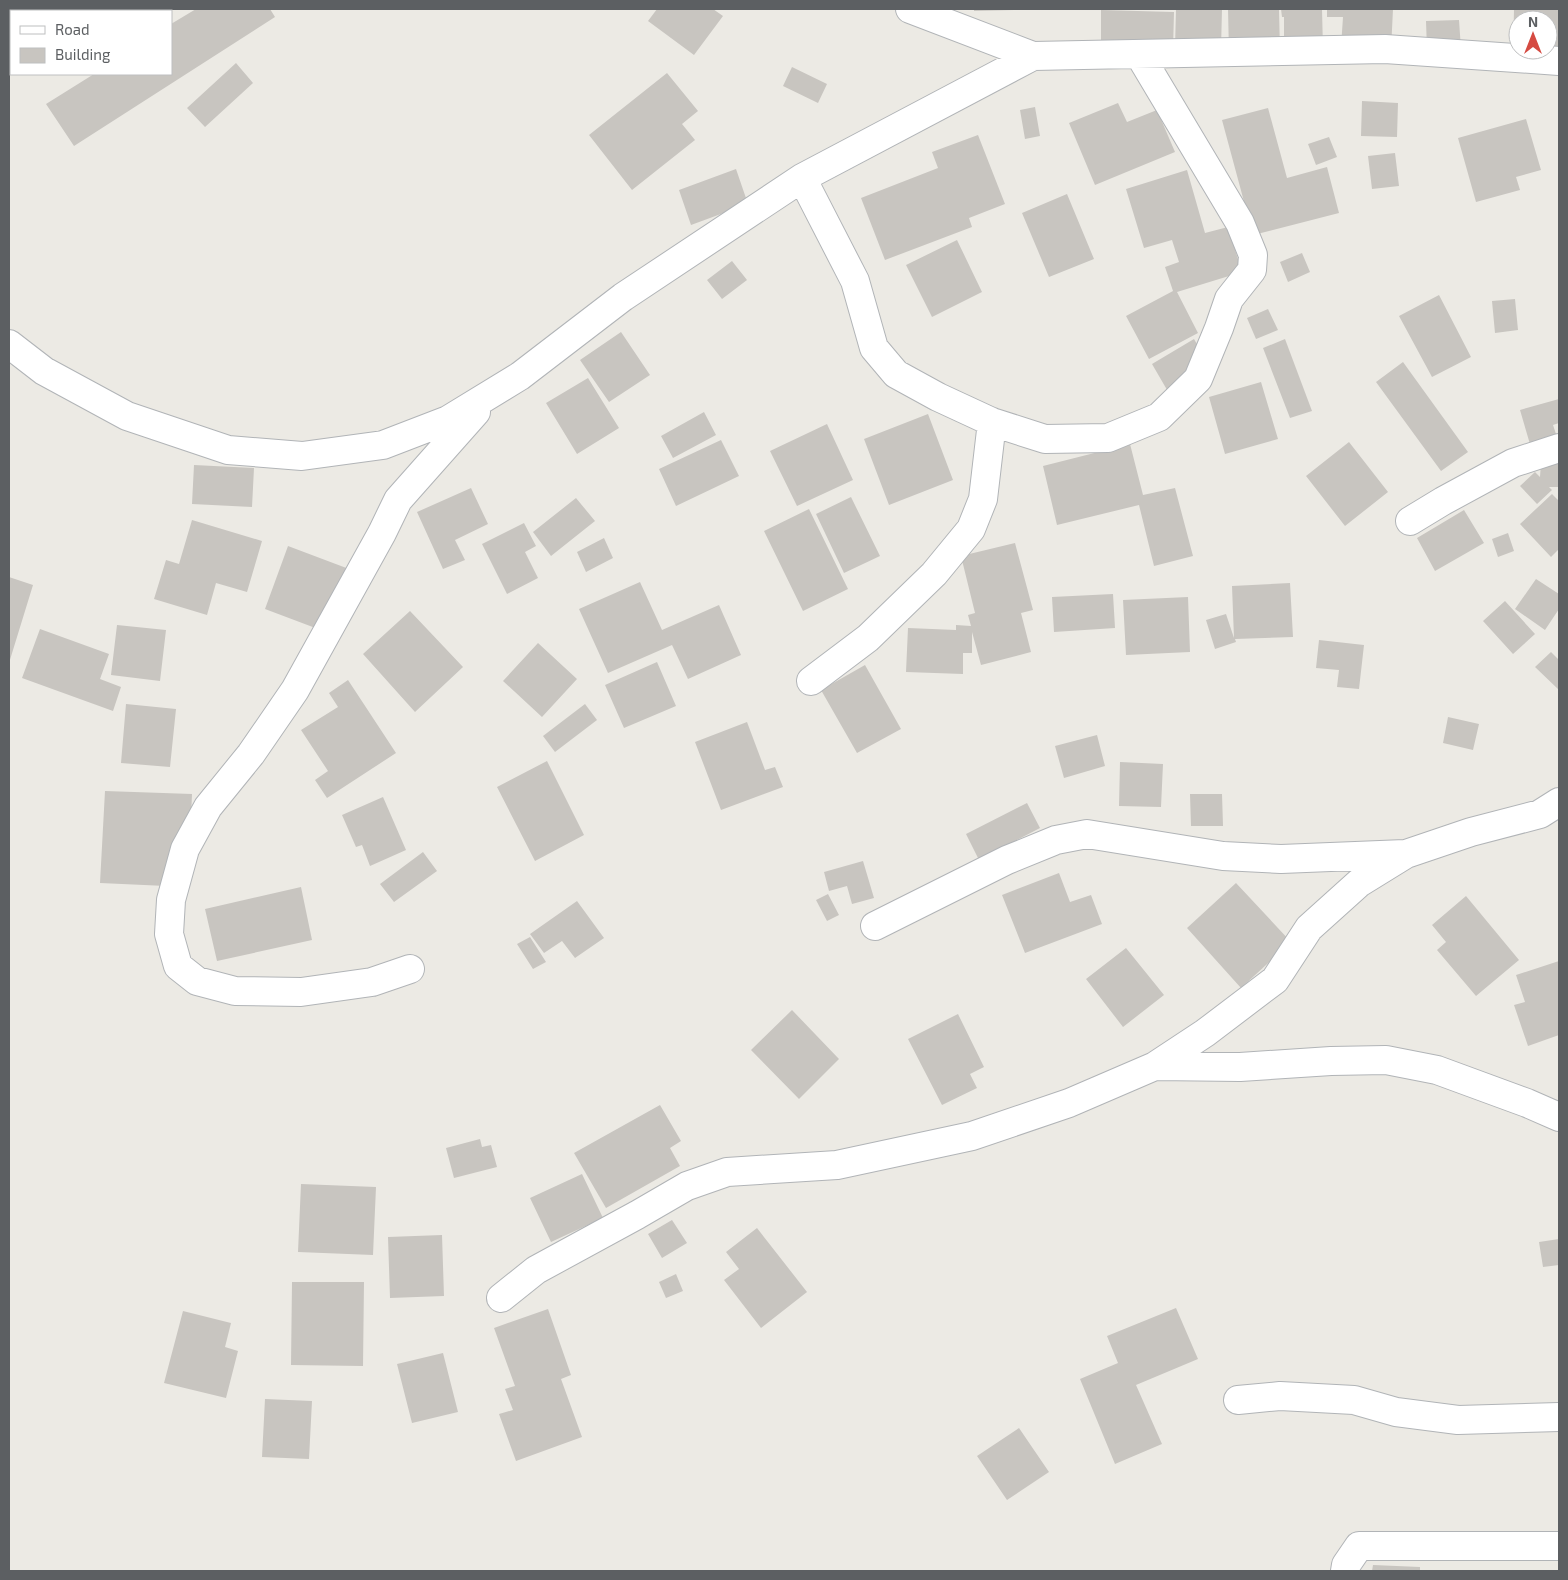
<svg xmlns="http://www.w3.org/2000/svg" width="1568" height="1580" font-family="'Exo 2',sans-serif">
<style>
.building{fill:#c8c5c0;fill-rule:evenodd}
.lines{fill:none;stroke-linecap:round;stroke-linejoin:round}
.minor-casing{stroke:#b1b4b7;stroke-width:30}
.minor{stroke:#fff;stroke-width:28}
</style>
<rect width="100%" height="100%" fill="#eceae4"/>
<path class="building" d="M196,9H270L275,17L74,146L46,104L94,74H171V24Z
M657,9H713L723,16L694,55L648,21Z
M974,9H1014V10L974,11Z
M1176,9H1222L1221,49L1175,48Z
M1228,9H1279L1280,52L1229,53Z
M1281,9H1322L1323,49L1284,50V17H1282Z
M1327,9H1393L1391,50L1341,47L1343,17H1327Z
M1514,9H1559V57L1513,56ZM1518,20H1548V50H1518Z
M1101,10L1174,12L1173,50L1101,48Z
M1459,20L1461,49L1427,50L1426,21Z
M236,63L253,83L205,127L187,108Z
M792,67L827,84L818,103L783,86Z
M667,73L698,111L682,124L695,140L632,190L589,135Z
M1362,101L1398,103L1397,137L1361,136Z
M1118,103L1127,122L1157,110L1175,152L1095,185L1069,123Z
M1035,107L1040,136L1025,139L1020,110Z
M1268,108L1287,178L1327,167L1339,213L1253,235L1222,120Z
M1526,119L1541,170L1516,177L1520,190L1476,202L1458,138Z
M978,135L1005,204L969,218L972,227L885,260L861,198L938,168L932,152Z
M1329,137L1337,157L1316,165L1308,144Z
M1395,153L1399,186L1372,189L1368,156Z
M736,169L748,204L691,225L679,190Z
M1187,170L1205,233L1228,227L1242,272L1177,292L1198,333L1149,359L1126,316L1173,291L1165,267L1179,262L1172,240L1144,248L1126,189Z
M1067,194L1094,259L1049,277L1022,213Z
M957,240L982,292L932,317L906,265Z
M1302,253L1310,272L1288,282L1280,262Z
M732,261L747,280L722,299L707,280Z
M1439,295L1471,357L1432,377L1399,316Z
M1515,299L1518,330L1495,333L1492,301Z
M1268,309L1278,330L1256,339L1247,318Z
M621,332L650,375L609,402L580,360Z
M1194,339L1212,370L1170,395L1152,364Z
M1285,339L1312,411L1290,418L1263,348Z
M1403,362L1468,452L1441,471L1376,382Z
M588,378L619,428L577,454L546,403Z
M1261,382L1278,439L1225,454L1209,397Z
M1559,399V423L1553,425L1559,443L1532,451L1520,410Z
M704,412L716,435L673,458L661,436Z
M928,414L953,480L889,505L864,439Z
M827,424L853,480L797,506L770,451Z
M721,440L739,476L676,506L659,469Z
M1349,442L1388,492L1345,526L1306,476Z
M1130,444L1143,495L1175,488L1193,556L1154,566L1139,505L1057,525L1043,466Z
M1542,448L1559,449V487H1549L1552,490L1537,504L1520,486L1535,472L1540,477Z
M194,465L254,468L252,507L192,504Z
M471,488L488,524L455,540L465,560L443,569L417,512Z
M1552,494L1559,501V549L1551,557L1520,524Z
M851,497L880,556L844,573L816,514Z
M576,498L595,521L551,556L533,532Z
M809,509L848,589L803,611L764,531Z
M1464,510L1484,543L1435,571L1417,538Z
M192,520L262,541L247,592L216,583L207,615L154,599L166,560L179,564Z
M524,523L536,546L525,552L538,578L507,594L482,544Z
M1508,533L1514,551L1498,557L1492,539Z
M604,538L613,558L586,572L577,552Z
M1015,543L1033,610L1021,613L1031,652L981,665L972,632V653H963V674L906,672L908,628L956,630V625L971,626L968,615L975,613L961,556Z
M288,546L349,569L326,632L265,609Z
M9,577L33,585L9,663Z
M1536,579L1559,594V609L1545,630L1515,609Z
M640,582L662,630L719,605L741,655L688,679L672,645L608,673L579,609Z
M1290,583L1293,637L1235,639L1236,642L1215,649L1206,620L1226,614L1234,638L1232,586Z
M1113,594L1115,628L1054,632L1052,597Z
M1188,597L1190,652L1126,655L1123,600Z
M1505,601L1535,634L1513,654L1483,621Z
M410,611L463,667L415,712L363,654Z
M117,625L166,630L160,681L111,675Z
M40,629L109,654L100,679L121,687L113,711L22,678Z
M1319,640L1364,645L1359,689L1337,687L1339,670L1316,668Z
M538,643L577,679L542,717L503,681Z
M1551,652L1559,660V690L1535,667Z
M657,662L676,706L624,728L605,685Z
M865,665L901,729L857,753L821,690Z
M348,680L396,753L327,798L315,780L328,771L301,730L338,707L329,693Z
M126,704L176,709L170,767L121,763Z
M585,704L597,720L555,752L543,736Z
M1448,717L1479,724L1473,750L1443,743Z
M747,722L765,770L775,767L783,787L721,810L695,742Z
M1097,735L1105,766L1064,778L1055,746Z
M547,761L584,835L535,861L497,787Z
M1120,762L1163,764L1161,807L1119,806Z
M105,791L192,794L188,887L100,883Z
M1190,794H1222L1223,826H1191Z
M383,797L406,850L370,866L362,845L356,847L342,815Z
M1027,803L1040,828L979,860L966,834Z
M423,852L437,871L394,902L380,884Z
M863,861L874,898L852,904L847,886L829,891L824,872Z
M1059,873L1070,902L1091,895L1102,924L1025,953L1002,895Z
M1236,883L1291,942L1241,988L1187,928Z
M301,887L312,940L217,961L205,909Z
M828,894L839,915L827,921L816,900Z
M1466,896L1519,960L1476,996L1437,950L1446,942L1432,925Z
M577,901L604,938L575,958L562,941L544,953L530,934Z
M530,937L546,962L533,969L517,944Z
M1126,948L1164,995L1123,1027L1086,979Z
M1559,961V1035L1528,1046L1514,1005L1525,1002L1516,975Z
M792,1010L839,1059L799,1099L751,1050Z
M958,1014L984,1067L970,1074L977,1088L942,1105L908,1039Z
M660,1105L681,1141L670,1148L680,1166L606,1208L574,1153Z
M480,1139L482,1147L491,1145L497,1167L454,1178L446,1148Z
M582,1174L603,1218L551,1242L530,1198Z
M301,1184L376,1187L373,1255L298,1252Z
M672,1220L687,1243L662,1258L648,1234Z
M757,1228L807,1292L761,1328L724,1280L739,1269L726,1252Z
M442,1235L444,1296L390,1298L388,1237Z
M1559,1239V1265L1543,1267L1539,1242Z
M676,1274L683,1291L666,1298L659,1282Z
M292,1282H364L363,1366L291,1365Z
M1176,1308L1198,1359L1136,1385L1162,1444L1115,1464L1080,1379L1118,1363L1107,1336Z
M548,1309L571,1375L561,1379L582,1437L516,1461L499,1414L513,1410L505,1389L515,1386L494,1328Z
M183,1311L231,1323L225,1347L238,1351L226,1398L164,1383Z
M443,1353L458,1412L412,1423L397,1364Z
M265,1399L312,1401L309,1459L262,1457Z
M1019,1428L1049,1472L1007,1500L977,1456Z
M1373,1565L1420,1567V1571H1372Z"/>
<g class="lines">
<defs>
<path id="minor" d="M910,9L1033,56L1385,49L1559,61
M802,178L855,281L874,348L896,374L938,397L992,422L1045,439L1108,438L1159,417L1198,379L1219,328L1229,299L1252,270L1253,255L1240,223L1139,54
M9,344L44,371L127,416L228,450L302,456L383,445L448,420L520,376L623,297L802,178L1033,56
M1410,521L1443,501L1513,463L1559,448
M811,681L868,638L934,574L971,529L983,499L992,422
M875,926L1007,860L1056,840L1087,834L1223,856L1281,859L1405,854
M410,969L372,982L301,992L235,991L197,981L178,966L169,934L171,900L185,849L208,807L251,754L295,690L382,533L398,500L476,412
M1155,1066L1240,1067L1331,1061L1386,1060L1437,1070L1527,1103L1559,1117
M501,1298L536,1270L637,1215L687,1186L727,1172L837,1165L972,1136L1069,1103L1155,1066L1205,1033L1275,980L1309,928L1359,883L1406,854L1471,832L1540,814L1559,802
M1238,1400L1280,1396L1354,1400L1396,1412L1458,1420L1559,1417
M1345,1571L1346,1565L1359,1546H1559"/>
</defs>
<use href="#minor" class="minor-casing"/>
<use href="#minor" class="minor"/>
</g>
<rect width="1568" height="1580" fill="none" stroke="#5c5f62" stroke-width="20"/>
<rect x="10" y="10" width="162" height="65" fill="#ffffff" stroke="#bebfc0"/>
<rect x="20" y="26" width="25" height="8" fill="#ffffff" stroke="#bebfc0"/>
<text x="55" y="35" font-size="15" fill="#5c5f62">Road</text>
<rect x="20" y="48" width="25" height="15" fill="#c8c5c0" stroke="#bebfc0"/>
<text x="55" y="60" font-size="15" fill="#5c5f62">Building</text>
<g transform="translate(1533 35)"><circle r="24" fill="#ffffff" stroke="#bebfc0"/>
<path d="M0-4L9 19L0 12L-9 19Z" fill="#d54a41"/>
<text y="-8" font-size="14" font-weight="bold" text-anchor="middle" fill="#5c5f62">N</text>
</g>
</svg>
